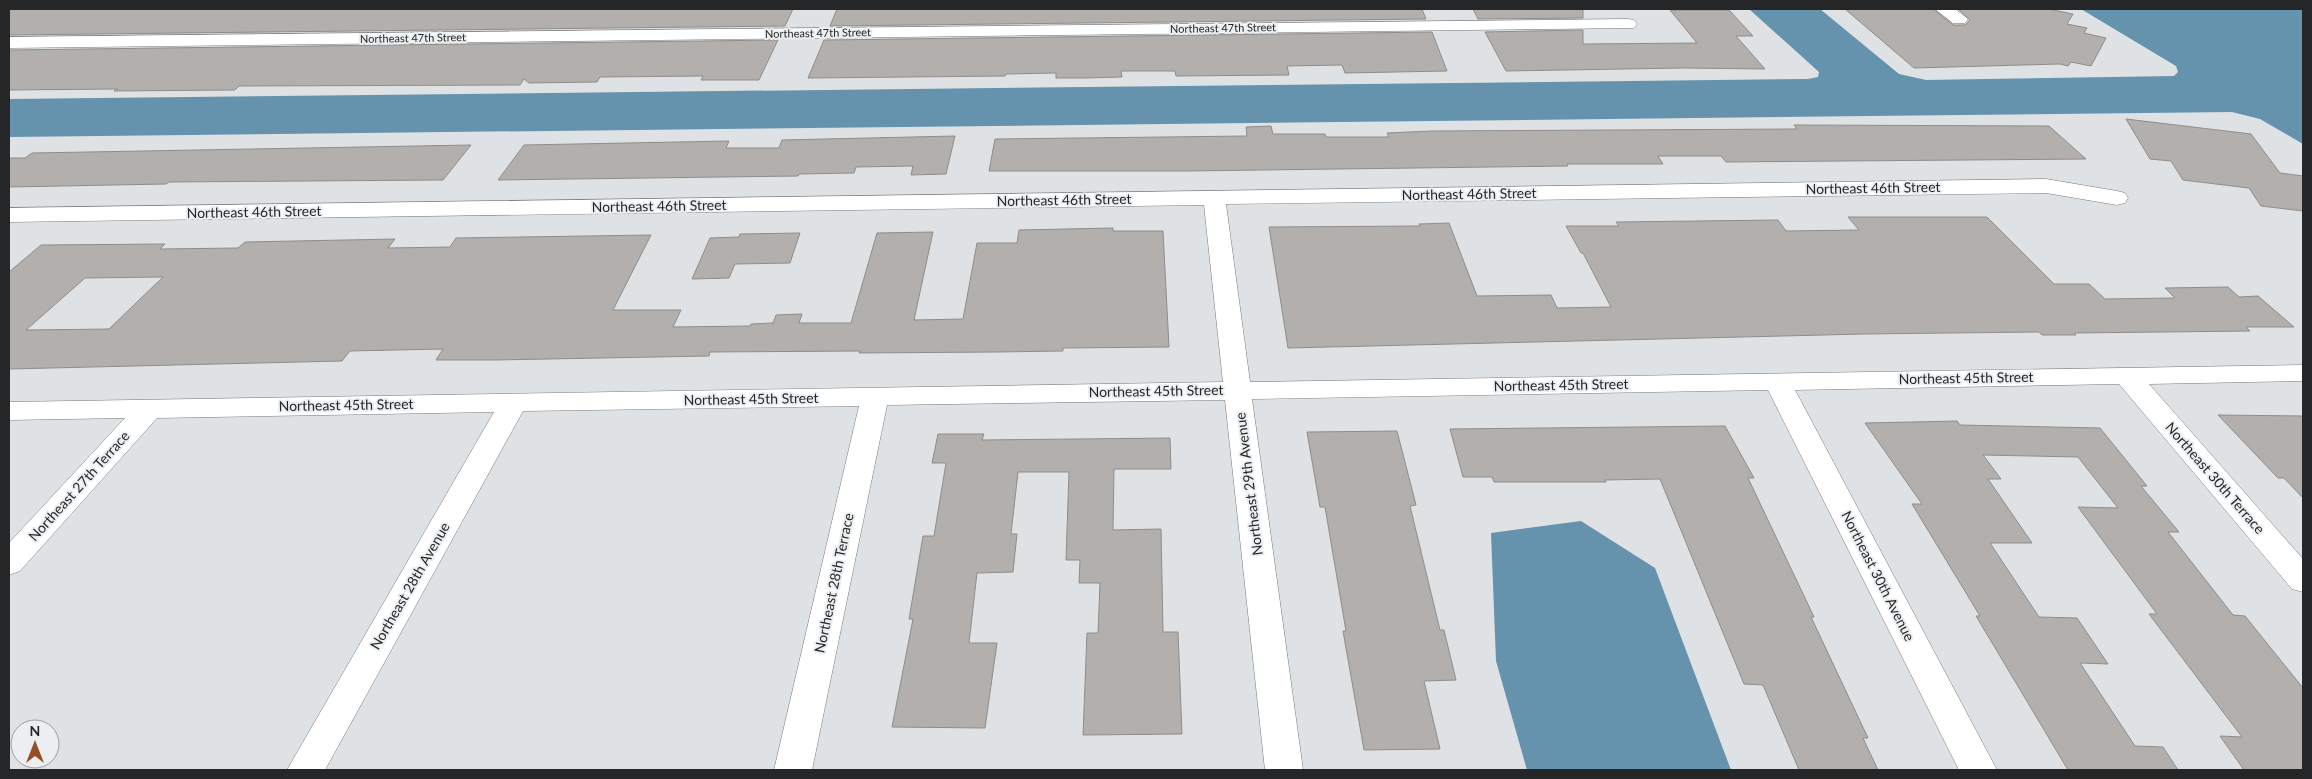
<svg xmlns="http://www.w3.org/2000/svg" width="2312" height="779" font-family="Lato,sans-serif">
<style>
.water{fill:#6592ac}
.building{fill:#b2afad;stroke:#8f8c8a;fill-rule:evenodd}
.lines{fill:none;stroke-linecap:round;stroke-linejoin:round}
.minor-casing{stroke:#787b7d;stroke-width:1}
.minor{fill:#fff;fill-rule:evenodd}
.labels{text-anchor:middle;stroke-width:4;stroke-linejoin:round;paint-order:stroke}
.far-street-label{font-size:11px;fill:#252627;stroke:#eceff1}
.street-label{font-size:14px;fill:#252627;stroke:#eceff1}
</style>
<rect width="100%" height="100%" fill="#dfe2e4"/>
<path class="water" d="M1749,9H1820L1899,74L1926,80L2174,76L2178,72L2176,66L2081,9H2303V144L2260,119L2232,112L9,137V99L1808,79L1818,77L1819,72Z
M1581,521L1655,568L1731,770H1527L1496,661L1491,533Z"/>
<path class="building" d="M9,9H793L785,26L9,35Z
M837,9H1422L1426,19L830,26Z
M1473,9H1583V18L1478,19Z
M1845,9H1933L1953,25H1965L1970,20L1958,9H2048L2073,14L2067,24L2087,28L2084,33L2106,38L2091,66L2071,62L2068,66L2060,64L1914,68Z
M1670,10H1729L1753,36H1736L1765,69L1684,68L1506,71L1485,32L1583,30V44L1697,43Z
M1432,32L1447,71L1345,73L1342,65L1287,66L1289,75L1176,76L1175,71H1121L1122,77L1085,78H1056V73L1006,74L1005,76L808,78L824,40Z
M778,40L759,80H701L703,76L600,77L597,82L529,83L524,79L520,85L239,86L235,90L114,91L118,89L9,90V50Z
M2126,119L2251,134L2280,173L2303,176V211L2261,206L2249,188L2183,180L2171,161L2150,159Z
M1794,125L2049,126L2086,159L1726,162L1721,156H1658L1663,164H1567L1568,166L1186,171H989L995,139L1247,136L1246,127L1271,126L1273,134H1325L1326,137H1389L1387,133L1431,131L1797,129Z
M955,136L946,174L911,175L913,166L856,167L854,173L799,174L798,176L498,180L524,145L729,141L726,148H779L782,140Z
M471,145L443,180L169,182L166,184L9,187V158H25L32,153Z
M1848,217H1987L2054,284H2089L2105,299L2175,298L2165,288L2228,287L2239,297L2258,296L2294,327H2246L2250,331L2074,333L2076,335H2042L2039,332L1865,334L1288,348L1269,227L1420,226L1419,224L1449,223L1477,296L1551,295L1557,308L1611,307L1583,253H1581L1566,226H1619L1616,222L1778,220L1786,231L1859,230Z
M1113,228V231H1163L1169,347L1063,348V351L996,352L859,353L860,351L710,352L709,356L495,360H436L443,349L350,351L342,361L9,369V272L41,245L165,244L160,249L238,248L245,242L395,239L388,248L450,247L456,238L651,235L613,310H681L673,327L750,326L751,324L773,323L776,315L802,314L799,323H851L877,233L933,232L914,320L963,319L977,243H1017L1019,230ZM163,277L109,329L26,330L85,278Z
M800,233L790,263L735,264L729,278L692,279L710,238L739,237L740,234Z
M2218,415L2303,416V498L2284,478H2278Z
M1957,421L1960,425L2100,428L2147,486H2141L2179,532H2168L2233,615L2245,616L2303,688V770H2244L2220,736L2242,737L2149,614H2157L2078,507L2118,508L2078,457L1983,455L2001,479H1988L2032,543H1990L2039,617L2077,618L2108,664L2080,663L2135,746L2163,747L2178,770H2068L1976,616H1980L1912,504H1922L1865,423Z
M1725,426L1754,478H1748L1814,617H1811L1868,738H1863L1878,770H1799L1763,685L1744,684L1660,479L1605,480L1606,482H1494L1492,477H1463L1450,429Z
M1397,431L1416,505L1410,506L1440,630H1444L1456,680L1424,681L1440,749L1364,750L1343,631H1346L1325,507H1320L1307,432Z
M938,434H984L982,440L1170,438L1171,469H1114L1113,530L1161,529L1163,632H1178L1182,734L1083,735L1087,633H1098L1100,583H1079L1080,560H1066L1069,472H1018L1011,534H1017L1013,572L977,573L969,643H997L985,728L892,727L913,619H909L923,536H934L946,463H932Z"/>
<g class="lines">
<defs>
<path id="minor" d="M1935,9H1955L1968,19L1965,23H1953Z
M1628,19L1634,20L1637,24L1634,28L9,48V37Z
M2046,179L2117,191L2125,193L2128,198L2125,203L2117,205L2046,193L1226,204L1250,382L2303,365V381L2149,384L2303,559V592L2292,589L2119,384L1795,390L1997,770H1959L1768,390L1252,399L1303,770H1265L1225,400L887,405L812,770H774L859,406L523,411L325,770H287L494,412L157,418L20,571L9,575V543L125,418L9,420V402L1223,382L1204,205L9,222V208Z"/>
</defs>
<use href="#minor" class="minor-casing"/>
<use href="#minor" class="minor"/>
</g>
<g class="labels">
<g class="far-street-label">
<text transform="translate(1223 28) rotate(-1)" y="4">Northeast 47th Street</text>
<text transform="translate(818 33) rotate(-1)" y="4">Northeast 47th Street</text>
<text transform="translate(413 38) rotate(-1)" y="4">Northeast 47th Street</text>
</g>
<g class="street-label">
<text transform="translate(1873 188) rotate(-1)" y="5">Northeast 46th Street</text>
<text transform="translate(1469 194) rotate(-1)" y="5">Northeast 46th Street</text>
<text transform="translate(1064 200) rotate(-1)" y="5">Northeast 46th Street</text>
<text transform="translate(659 206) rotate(-1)" y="5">Northeast 46th Street</text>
<text transform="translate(254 212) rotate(-1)" y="5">Northeast 46th Street</text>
<text transform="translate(1966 378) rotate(-1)" y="5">Northeast 45th Street</text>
<text transform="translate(1561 385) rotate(-1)" y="5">Northeast 45th Street</text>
<text transform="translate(1156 391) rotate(-1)" y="5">Northeast 45th Street</text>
<text transform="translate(751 399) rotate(-1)" y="5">Northeast 45th Street</text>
<text transform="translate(346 405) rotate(-1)" y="5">Northeast 45th Street</text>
<text transform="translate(2215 478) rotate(49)" y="5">Northeast 30th Terrace</text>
<text transform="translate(1249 484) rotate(-97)" y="5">Northeast 29th Avenue</text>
<text transform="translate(79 486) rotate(-48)" y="5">Northeast 27th Terrace</text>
<text transform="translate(1878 576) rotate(63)" y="5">Northeast 30th Avenue</text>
<text transform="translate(834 583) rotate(-78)" y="5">Northeast 28th Terrace</text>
<text transform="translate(410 586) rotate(-60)" y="5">Northeast 28th Avenue</text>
</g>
</g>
<rect width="2312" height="779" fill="none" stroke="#252627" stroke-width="20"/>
<g transform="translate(35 744)"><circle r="24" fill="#eceff1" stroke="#9c9fa0"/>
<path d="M0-4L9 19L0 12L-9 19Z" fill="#954f26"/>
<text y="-8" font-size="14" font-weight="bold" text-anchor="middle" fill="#252627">N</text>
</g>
</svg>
